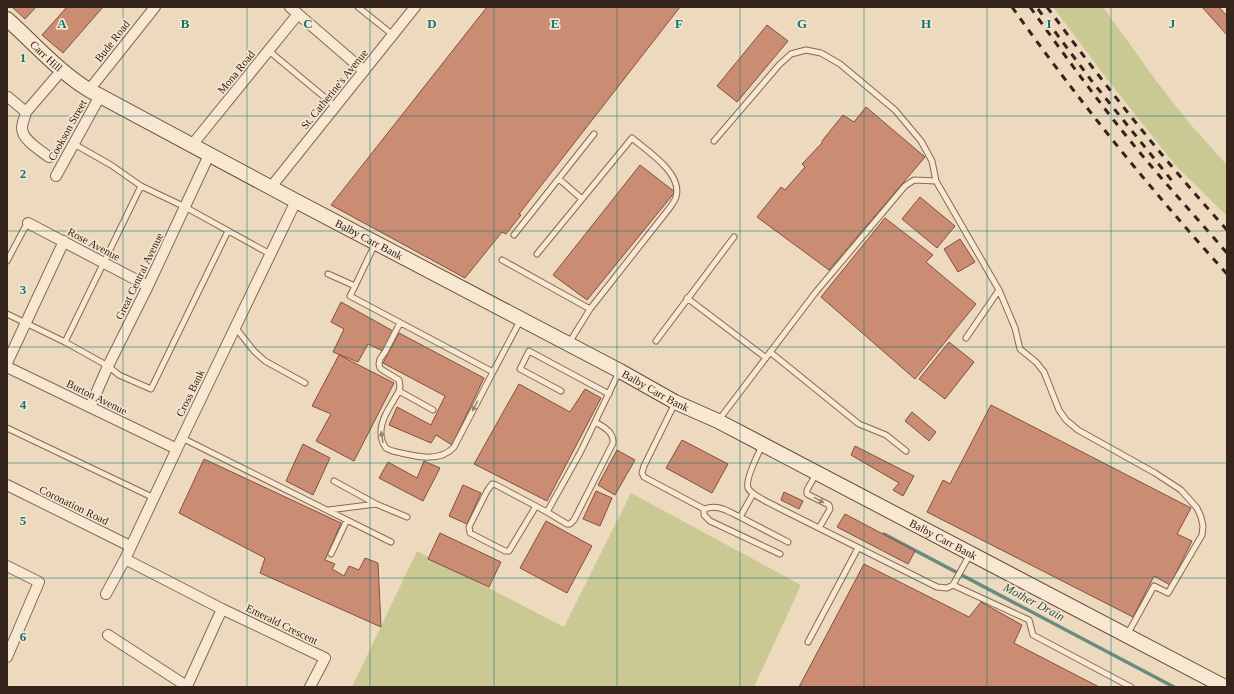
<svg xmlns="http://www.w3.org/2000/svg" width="1234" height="694" font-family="'Times New Roman',serif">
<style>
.green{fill:#cbc993}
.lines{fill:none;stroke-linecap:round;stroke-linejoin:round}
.stream{stroke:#698c7f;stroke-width:3.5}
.building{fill:#cb8c74;stroke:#84503d}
.lane-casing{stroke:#856957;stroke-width:7}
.street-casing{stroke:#856957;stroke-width:12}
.secondary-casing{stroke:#674b3b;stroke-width:16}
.lane{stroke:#f8e7d1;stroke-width:5}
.street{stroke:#f8e7d1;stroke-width:10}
.secondary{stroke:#f8e7d1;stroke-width:14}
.rail{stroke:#34241c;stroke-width:3;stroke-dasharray:7 7;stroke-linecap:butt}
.oneway{fill:#968676}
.grid{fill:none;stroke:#0f766e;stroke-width:1;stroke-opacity:0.55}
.labels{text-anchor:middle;stroke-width:3.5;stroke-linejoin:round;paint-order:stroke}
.street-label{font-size:11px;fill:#34241c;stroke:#f5e4ce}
.water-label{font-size:12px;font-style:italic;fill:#2b544c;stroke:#f5e4ce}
.grid-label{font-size:13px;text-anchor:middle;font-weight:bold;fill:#0f766e;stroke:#f5e4ce;stroke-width:3.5;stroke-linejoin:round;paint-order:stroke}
</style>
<rect width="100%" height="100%" fill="#edd9be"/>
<path class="green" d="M1053,7H1103L1157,82L1190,124L1227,165V216L1176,166L1111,84Z
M631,493L801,585L754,687H352L417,551L564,627Z"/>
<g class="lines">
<path class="stream" d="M884,534L1174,687"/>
</g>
<path class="building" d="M12,7H36L25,19Z
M67,7H103L63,53L42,35Z
M487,7H680L519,214L521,215L506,234L502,232L465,278L331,205Z
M1202,7H1219L1227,16V35Z
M767,25L788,41L737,102L717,86Z
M866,107L925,157L829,270L757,217L781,187L785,190L805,167L802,164L822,143V141L843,115L854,122Z
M640,165L675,192L587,300L553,275Z
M920,197L955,226L937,248L902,219Z
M885,218L933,255L926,262L976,304L915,379L821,297Z
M960,239L975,262L958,272L944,249Z
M341,302L393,331L383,351L368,344L358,362L333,352L344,329L331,322Z
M399,333L484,378L452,445L436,435L431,443L389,425L397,407L431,425L445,396L383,363Z
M949,342L974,362L945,399L919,379Z
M339,355L394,383L354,461L316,441L331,414L312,406Z
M519,384L570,412L585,389L601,398L547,501L474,464Z
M991,405L1191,508L1177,534L1192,541L1170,585L1154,576L1133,617L927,512L943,480L950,484Z
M912,412L936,432L929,441L905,421Z
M682,440L728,464L712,493L666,468Z
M303,444L330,458L313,495L286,481Z
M855,446L914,476L903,496L893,490L899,483L851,455Z
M617,450L635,460L615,495L598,485Z
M204,459L341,523L325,560L335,564L332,569L344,576L349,566L359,570L365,558L378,563L381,627L260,573L265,558L179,513Z
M424,461L440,468L423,501L379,478L388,462L417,478Z
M463,485L481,493L467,524L449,516Z
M596,491L612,498L600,526L583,519Z
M784,492L803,501L799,509L781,500Z
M845,514L915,551L908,564L837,527Z
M546,521L592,546L567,593L520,568Z
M440,533L501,562L489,587L428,559Z
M864,564L969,617L981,602L1022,625L1014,643L1099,687H799Z"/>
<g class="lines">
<defs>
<path id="lane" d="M358,7L393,35
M269,51L335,106
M714,141L779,65L791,54L806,50L821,53L840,64L895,110L921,141L932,161L936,181L999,290L1015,328L1020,349L1036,362L1044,372L1059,410L1066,420L1078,430L1155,473L1181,490L1197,508L1201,517L1203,526L1202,535L1168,593L1154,586L1127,635
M74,144L111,165L141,186L185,207L270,254
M559,179L582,199
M514,235L594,134
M537,254L632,138C647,151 683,173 676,197C675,201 671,206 668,210L590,309
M502,260L590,309L569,343
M7,261L24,229L28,223
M328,274L355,286L375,244
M355,286L350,296L493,372L520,321
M687,298L766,358
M7,314L65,342L108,366L119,375L151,389L228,231
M400,323L385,352L380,359L379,364L380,368L384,371L399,380L400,386L399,391C392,404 380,419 381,434C381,439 383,444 386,448C390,451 397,452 401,453C418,457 441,462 454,447L493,372
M235,327L254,351L265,361L305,383
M966,338L999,290
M656,341L734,237
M65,342L141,186
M770,352L859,424L886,435L906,451
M399,391L433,410
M561,391L520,369L529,351L609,394
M675,403L644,466L642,473L644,477L704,509C719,504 727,511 740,517
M718,421L815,293L905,186L914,180L936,181
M595,422L619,372
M7,428L154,498
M182,438L391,542
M762,446C758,454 745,480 748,488C751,495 770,503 777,507L937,587L947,588L953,585L970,554
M816,474L807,490V494L829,505L830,509L819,528
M334,481L376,504
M753,494L740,517L788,542
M536,506L509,551H505L470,533L469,527L487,491L492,484L496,485L547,512L580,453L595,422C604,427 614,432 613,443L574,520L570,524H567L547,512
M704,509V515L710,521L780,554
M329,510L376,504L407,517
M331,554L347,520
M953,585L1029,620L1033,635L1131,687
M808,642L858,548"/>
<path id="street" d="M290,7L364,71
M89,90L155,7
M8,97L26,112C25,117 22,123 22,128C22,140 40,150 49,157
M26,112L62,70
M192,145L298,14
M56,176L100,96
M271,187L415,7
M28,223L148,286
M7,363L64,241
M7,367L177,449
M90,407L108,366L148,286L209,155
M7,485L130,546
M125,559L222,609L325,658L310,687
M7,566L39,582L7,657
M106,594L125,559L182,438L296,201
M108,635L188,687
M187,686L222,609"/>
<g id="secondary">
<path id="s1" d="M7,19C34,43 58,71 89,90L296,201L620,371L675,402L718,421L1225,687"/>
</g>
</defs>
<use href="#lane" class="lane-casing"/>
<use href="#street" class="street-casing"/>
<use href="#secondary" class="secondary-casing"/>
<use href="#lane" class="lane"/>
<use href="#street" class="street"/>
<use href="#secondary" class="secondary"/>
<path class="rail" d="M1012,7C1078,100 1150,189 1227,274
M1030,7C1063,53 1096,99 1132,143C1162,180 1195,216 1227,253
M1047,7C1104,84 1163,159 1227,230
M1038,9L1091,80L1173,182"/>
</g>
<defs><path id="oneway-solid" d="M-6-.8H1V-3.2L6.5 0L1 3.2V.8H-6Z"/></defs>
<g class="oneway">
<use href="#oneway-solid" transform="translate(475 406) rotate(118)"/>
<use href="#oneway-solid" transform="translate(382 437) rotate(-99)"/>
<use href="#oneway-solid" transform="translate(819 500) rotate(29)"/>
</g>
<path class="grid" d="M123,7V687M247,7V687M370,7V687M494,7V687M617,7V687M740,7V687M864,7V687M987,7V687M1111,7V687M7,116H1227M7,231H1227M7,347H1227M7,463H1227M7,578H1227"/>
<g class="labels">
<g class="street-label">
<text transform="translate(112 41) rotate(-52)" y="4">Bude Road</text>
<text dy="4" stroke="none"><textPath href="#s1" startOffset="54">Carr Hill</textPath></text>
<text transform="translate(236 72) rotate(-51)" y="4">Mona Road</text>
<text transform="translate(334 89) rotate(-51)" y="4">St. Catherine's Avenue</text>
<text transform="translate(67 130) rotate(-61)" y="4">Cookson Street</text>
<text dy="4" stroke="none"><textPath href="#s1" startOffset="426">Balby Carr Bank</textPath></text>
<text transform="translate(94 244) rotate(28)" y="4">Rose Avenue</text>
<text transform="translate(139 276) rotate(-64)" y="4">Great Central Avenue</text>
<text dy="4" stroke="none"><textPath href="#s1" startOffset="750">Balby Carr Bank</textPath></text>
<text transform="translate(190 393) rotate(-64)" y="4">Cross Bank</text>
<text transform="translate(97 397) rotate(26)" y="4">Burton Avenue</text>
<text transform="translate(74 505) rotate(26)" y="4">Coronation Road</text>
<text dy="4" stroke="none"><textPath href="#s1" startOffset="1074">Balby Carr Bank</textPath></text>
<text transform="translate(282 624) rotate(26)" y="4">Emerald Crescent</text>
</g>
<g class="water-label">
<text transform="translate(1034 602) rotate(28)" y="4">Mother Drain</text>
</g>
</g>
<g class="grid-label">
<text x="62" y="28">A</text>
<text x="185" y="28">B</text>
<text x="308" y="28">C</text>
<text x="432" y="28">D</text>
<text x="555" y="28">E</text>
<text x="679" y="28">F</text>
<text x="802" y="28">G</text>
<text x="926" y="28">H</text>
<text x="1049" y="28">I</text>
<text x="1172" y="28">J</text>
<text x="23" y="62">1</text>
<text x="23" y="178">2</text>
<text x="23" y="294">3</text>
<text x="23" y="409">4</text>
<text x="23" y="525">5</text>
<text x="23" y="641">6</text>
</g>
<rect width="1234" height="694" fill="none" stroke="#34241c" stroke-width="16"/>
</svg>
